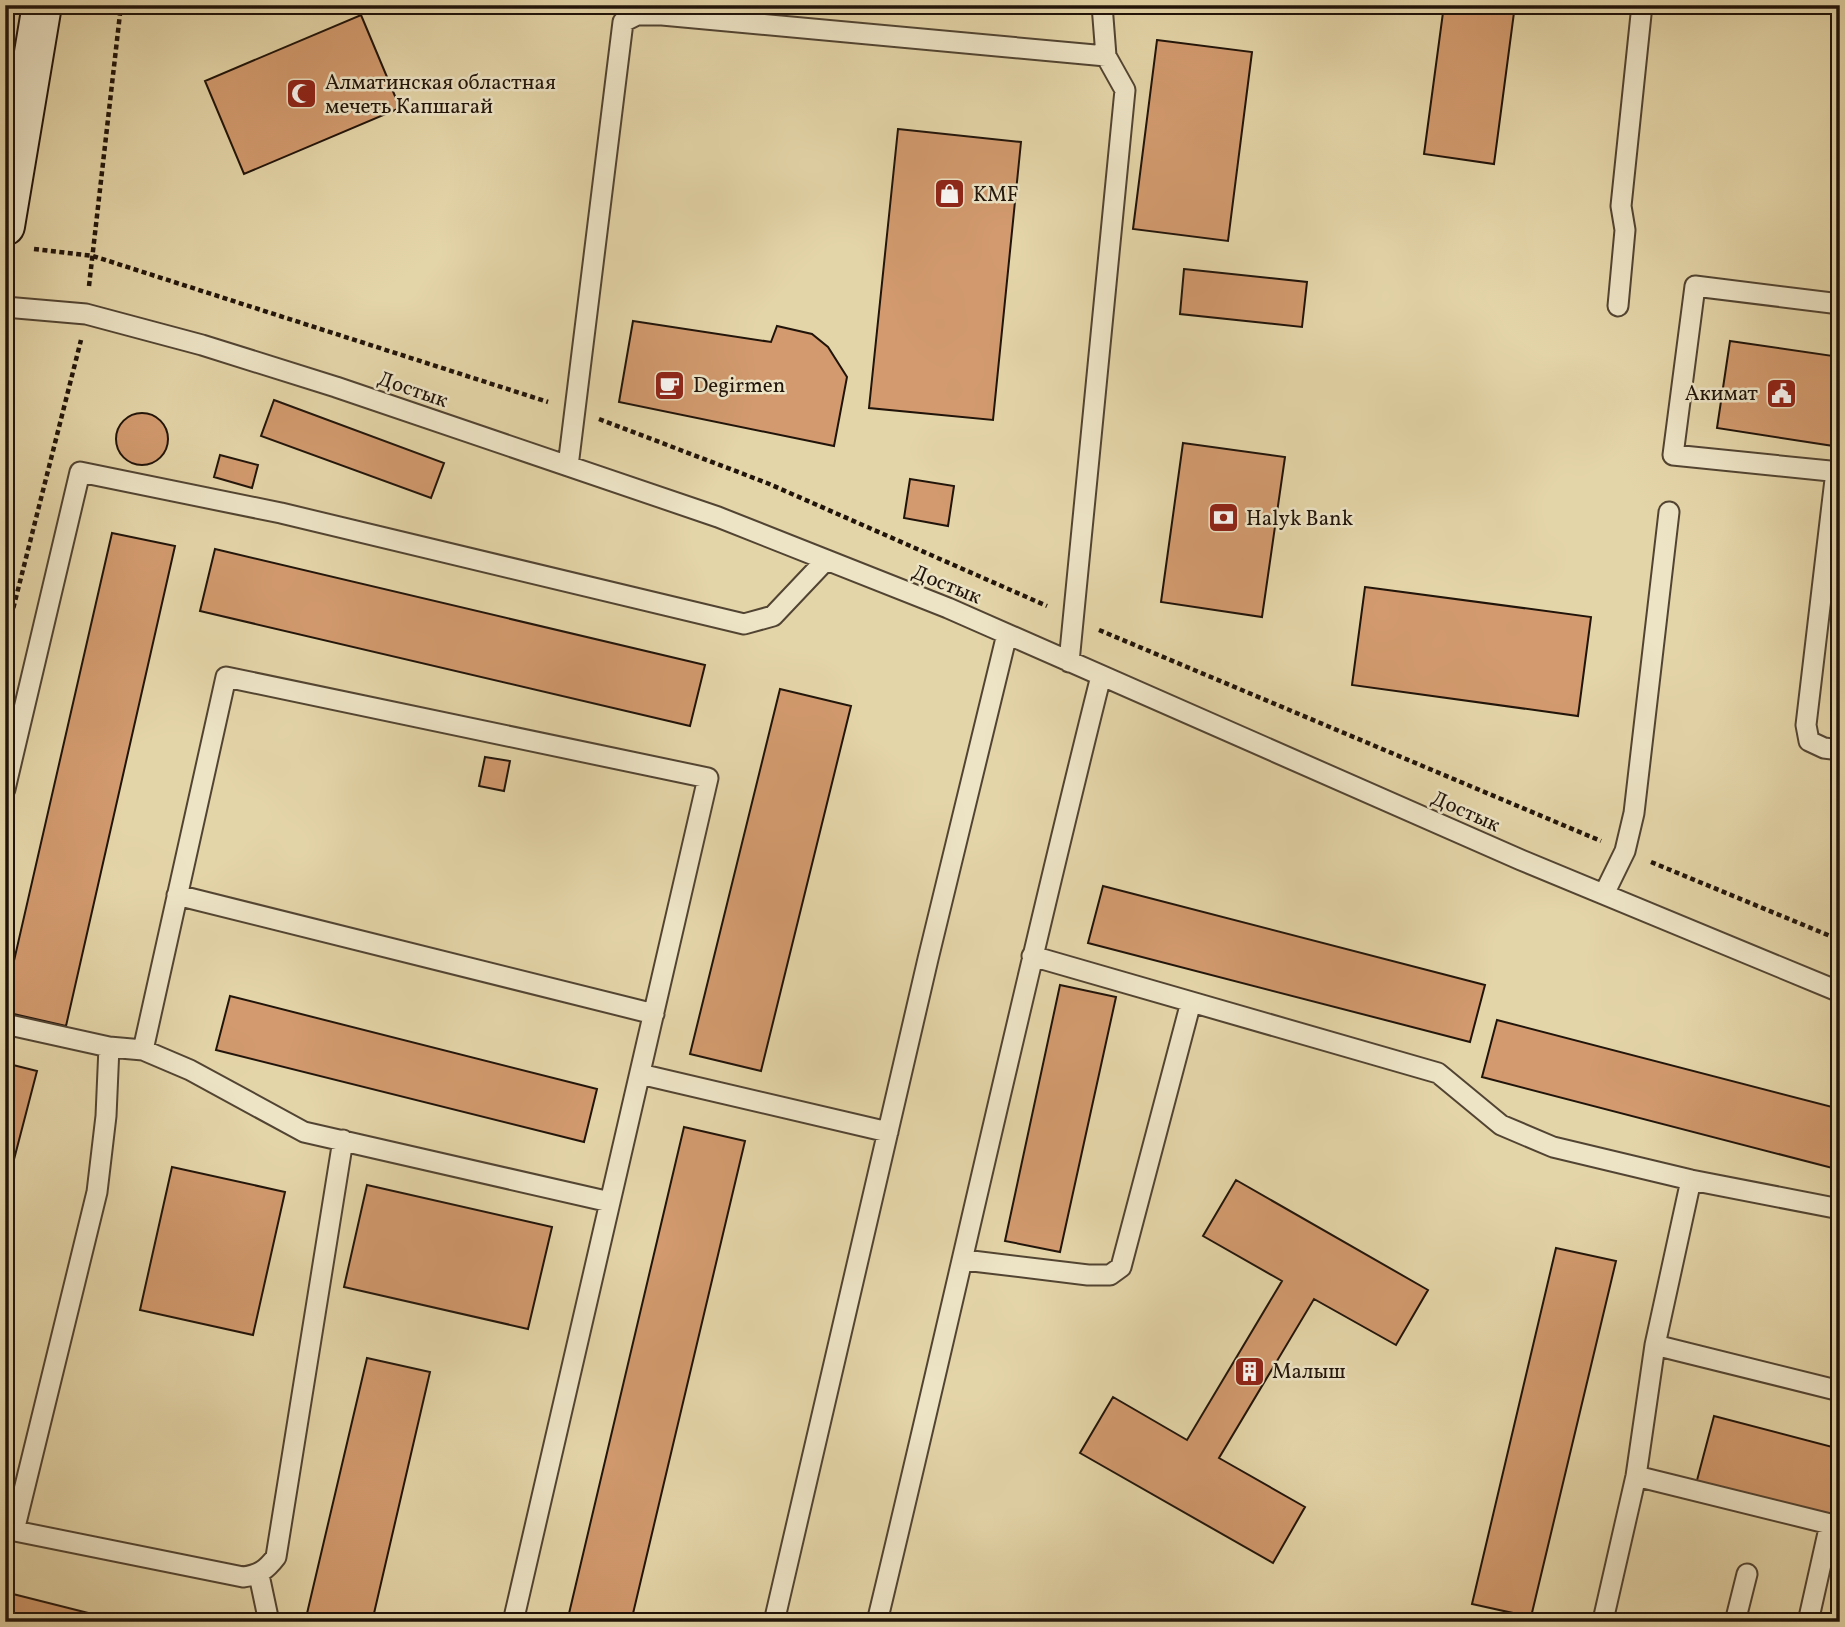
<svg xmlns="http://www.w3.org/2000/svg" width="1845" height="1627" font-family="Vollkorn,serif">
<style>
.building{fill:#d29a6e;stroke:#21140a;stroke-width:2}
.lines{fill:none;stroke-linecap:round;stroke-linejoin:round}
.lane-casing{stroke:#524432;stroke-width:23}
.secondary-casing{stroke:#21140a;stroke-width:42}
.path{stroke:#21140a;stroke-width:4.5;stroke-dasharray:5 3.5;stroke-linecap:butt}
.lane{stroke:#ede4c6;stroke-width:19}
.secondary{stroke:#ede4c6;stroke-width:38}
.labels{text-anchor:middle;stroke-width:5;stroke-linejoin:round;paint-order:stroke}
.poi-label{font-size:21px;fill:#21140a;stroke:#ede4c6;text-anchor:start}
.street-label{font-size:21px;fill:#21140a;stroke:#ede4c6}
</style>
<rect width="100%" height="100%" fill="#e4d5a8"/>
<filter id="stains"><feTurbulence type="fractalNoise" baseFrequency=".00286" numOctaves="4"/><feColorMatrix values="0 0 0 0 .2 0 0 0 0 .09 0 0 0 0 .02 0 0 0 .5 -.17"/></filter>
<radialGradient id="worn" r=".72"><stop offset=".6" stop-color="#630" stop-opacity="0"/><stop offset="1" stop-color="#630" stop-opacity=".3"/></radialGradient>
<path class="building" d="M1444,5H1515L1494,164L1424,154Z
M361,15L400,108L244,174L205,81Z
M1157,40L1252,52L1228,241L1133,229Z
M898,129L1021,142L993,420L869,408Z
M1184,269L1307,282L1302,327L1180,314Z
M633,321L771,342L777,326L812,334L828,347L847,377L834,446L619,402Z
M1730,341L1840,357V447L1717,428Z
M274,400L444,463L431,498L261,436Z
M116 439a26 26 0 1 1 52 0a26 26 0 1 1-52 0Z
M1183,443L1285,457L1262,617L1161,602Z
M220,455L258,465L252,488L214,477Z
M910,479L954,486L948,526L904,518Z
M112,533L175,546L66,1026L5,1012V1000Z
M215,549L705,665L690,726L200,611Z
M1365,587L1591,617L1578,716L1352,685Z
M780,689L851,706L761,1071L690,1054Z
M485,757L510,761L504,791L479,786Z
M1103,886L1485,985L1470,1042L1088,943Z
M1060,985L1116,997L1060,1252L1005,1241Z
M230,996L597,1089L584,1142L216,1050Z
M1497,1020L1840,1109V1170L1482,1077Z
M5,1063L37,1071L5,1194Z
M684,1127L745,1141L631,1622H567Z
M172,1167L285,1192L253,1335L140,1310Z
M1236,1180L1428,1290L1396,1345L1314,1299L1219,1458L1305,1507L1273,1563L1080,1453L1113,1397L1187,1440L1282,1281L1203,1236Z
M367,1185L552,1227L528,1329L344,1287Z
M1556,1248L1616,1261L1531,1617L1472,1604Z
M367,1358L430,1372L372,1622H305Z
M1714,1416L1840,1449V1521L1696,1484Z
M5,1592L124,1622H5Z"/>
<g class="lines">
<defs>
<path id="lane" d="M1840,304L1695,286L1673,455L1840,472
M1618,306L1625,230L1621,206L1642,5
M5,307L86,314L202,345L336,387L718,517L948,608L1521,860L1840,992
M568,466L623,22L637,15H662L1106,56
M1836,471L1806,725L1809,741L1824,748L1840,750
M1069,662L1125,90L1106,56L1102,5
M5,789L80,472L281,513L744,624L773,616L826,560
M1604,894L1625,851L1634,813L1669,512
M177,895L654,1014
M1032,956L1438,1073L1501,1125L1553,1147L1691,1180L1840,1209
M5,1024L109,1047L143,1050L190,1070L304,1132L610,1202
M143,1050L226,677L708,778L513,1622
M640,1074L888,1132
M964,1260L1088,1275H1110L1121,1267L1191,1002
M1655,1345L1840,1391
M1636,1476L1830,1524L1808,1622
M5,1529L243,1577C259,1575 266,1570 276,1557L343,1140
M14,1531L97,1192L106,1116L109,1047
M259,1575L269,1622
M1604,1616L1636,1476L1655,1345L1691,1180
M774,1622L928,959L1007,634
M877,1622C953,1307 1022,990 1101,676
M1735,1622L1747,1574"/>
<path id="secondary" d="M5,226L42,5"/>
</defs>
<use href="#lane" class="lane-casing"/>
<use href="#secondary" class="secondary-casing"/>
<path class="path" d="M34,249L93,256L548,402
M89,286L121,5
M599,419L767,483L1047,606
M1099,630L1601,841
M5,641L81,340
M1651,862L1840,940"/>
<use href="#lane" class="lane"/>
<use href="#secondary" class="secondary"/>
</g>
<defs>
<symbol id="mosque-square" viewBox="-11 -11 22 22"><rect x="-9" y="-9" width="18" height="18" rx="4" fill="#8f2418" stroke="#ede4c6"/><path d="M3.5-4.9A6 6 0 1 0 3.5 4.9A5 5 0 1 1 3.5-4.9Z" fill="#fff"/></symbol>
<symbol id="shop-square" viewBox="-11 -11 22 22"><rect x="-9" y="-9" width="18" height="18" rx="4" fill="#8f2418" stroke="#ede4c6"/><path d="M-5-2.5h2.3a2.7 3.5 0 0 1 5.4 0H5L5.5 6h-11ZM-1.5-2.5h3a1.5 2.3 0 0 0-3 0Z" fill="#fff"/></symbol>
<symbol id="cafe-square" viewBox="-11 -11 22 22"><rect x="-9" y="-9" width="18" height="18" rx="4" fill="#8f2418" stroke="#ede4c6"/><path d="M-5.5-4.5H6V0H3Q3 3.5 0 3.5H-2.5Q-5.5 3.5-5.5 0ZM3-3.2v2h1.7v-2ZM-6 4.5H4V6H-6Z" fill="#fff"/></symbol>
<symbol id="civic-square" viewBox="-11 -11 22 22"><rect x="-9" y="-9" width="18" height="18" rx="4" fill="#8f2418" stroke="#ede4c6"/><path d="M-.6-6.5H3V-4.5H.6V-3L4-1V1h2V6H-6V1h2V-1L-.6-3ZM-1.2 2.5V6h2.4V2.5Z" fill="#fff"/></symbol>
<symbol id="bank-square" viewBox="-11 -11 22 22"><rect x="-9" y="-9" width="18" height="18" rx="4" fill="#8f2418" stroke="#ede4c6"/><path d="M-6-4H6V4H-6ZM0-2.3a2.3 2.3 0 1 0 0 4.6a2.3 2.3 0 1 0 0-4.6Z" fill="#fff"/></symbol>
<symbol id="building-square" viewBox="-11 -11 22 22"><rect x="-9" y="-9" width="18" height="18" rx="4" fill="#8f2418" stroke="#ede4c6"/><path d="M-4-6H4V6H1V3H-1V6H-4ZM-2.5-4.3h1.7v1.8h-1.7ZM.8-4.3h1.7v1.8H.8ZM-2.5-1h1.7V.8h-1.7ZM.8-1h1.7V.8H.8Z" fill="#fff"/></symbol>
</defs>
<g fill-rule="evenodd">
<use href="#mosque-square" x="284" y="76" width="35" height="35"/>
<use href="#shop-square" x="932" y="176" width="35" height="35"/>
<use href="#cafe-square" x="652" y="368" width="35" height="35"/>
<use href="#civic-square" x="1764" y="376" width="35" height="35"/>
<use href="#bank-square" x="1206" y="500" width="35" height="35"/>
<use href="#building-square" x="1232" y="1354" width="35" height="35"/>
</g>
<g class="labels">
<g class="poi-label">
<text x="325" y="89">Алматинская областная<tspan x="325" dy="24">мечеть Капшагай</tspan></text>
<text x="973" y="201">KMF</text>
<text x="693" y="392">Degirmen</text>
<text x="1758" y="400" text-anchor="end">Акимат</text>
<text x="1246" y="525">Halyk Bank</text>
<text x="1272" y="1378">Малыш</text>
</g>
<g class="street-label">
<text transform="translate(413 389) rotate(19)" y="7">Достык</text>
<text transform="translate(947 584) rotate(22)" y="7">Достык</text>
<text transform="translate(1466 811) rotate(24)" y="7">Достык</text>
</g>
</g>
<rect width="1845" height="1627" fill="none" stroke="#e4d5a8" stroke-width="28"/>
<rect x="7" y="7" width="1831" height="1613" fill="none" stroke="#21140a" stroke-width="3.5"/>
<rect x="14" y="14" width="1817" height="1599" fill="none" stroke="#21140a" stroke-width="2"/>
<rect width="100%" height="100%" filter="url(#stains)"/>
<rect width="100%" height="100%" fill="url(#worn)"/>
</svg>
